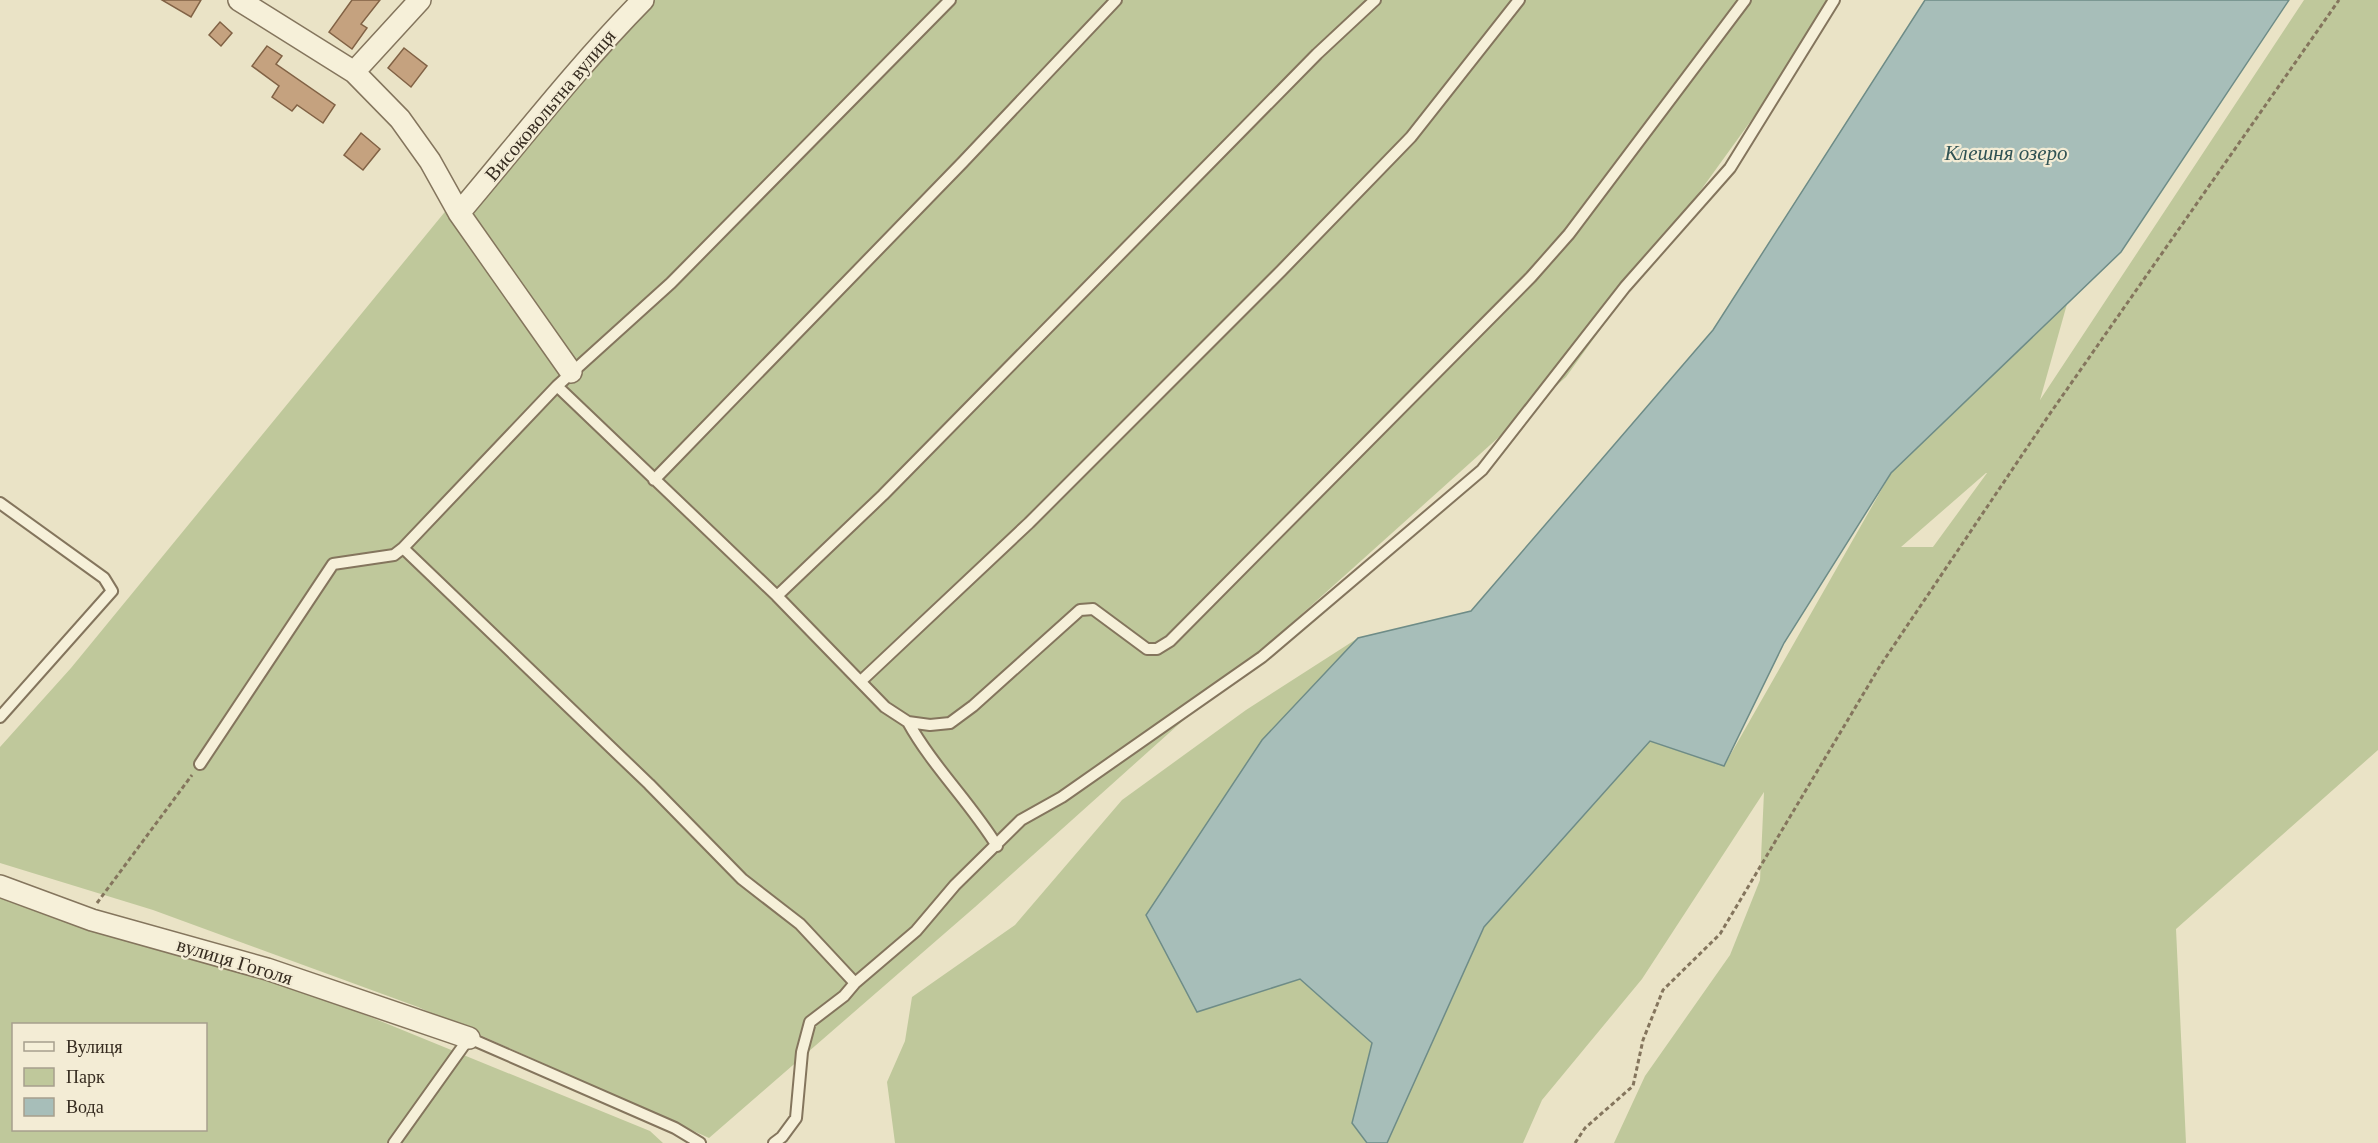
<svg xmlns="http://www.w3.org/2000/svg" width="2378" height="1143" font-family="'Times New Roman',serif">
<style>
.green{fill:#bfc89b;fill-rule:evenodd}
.water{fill:#a7beb9;stroke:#6e8c87;stroke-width:1.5}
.building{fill:#c5a27f;stroke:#816245;stroke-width:1.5}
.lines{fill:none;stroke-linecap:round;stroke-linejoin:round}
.lane-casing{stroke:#84755d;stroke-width:14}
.street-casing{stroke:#84755d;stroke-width:24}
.path{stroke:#84755d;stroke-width:3;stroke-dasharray:4.5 3;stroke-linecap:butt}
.lane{stroke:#f6f0d9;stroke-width:10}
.street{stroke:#f6f0d9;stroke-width:21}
.labels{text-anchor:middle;stroke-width:4.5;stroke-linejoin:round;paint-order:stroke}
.street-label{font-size:20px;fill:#362c20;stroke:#f3ecd5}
.water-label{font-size:21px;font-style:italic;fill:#305354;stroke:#f3ecd5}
</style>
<rect width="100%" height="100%" fill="#eae3c6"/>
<path class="green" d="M631,0H1838L1566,377L975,907L709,1138L418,1007L153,910L0,863V747L71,668L462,191Z
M2304,0H2378V750L2176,929L2186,1143H1614L1645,1076L1730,955L1760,880L1764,792L1642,979L1542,1100L1523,1143H1387L1484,927L1650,741L1724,766L1891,473L2067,304L2040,400ZM1987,473L1933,547H1901L1986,473Z
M1358,638L1262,740L1197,1012L1300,979L1372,1044L1352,1123L1367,1143H895L887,1082L905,1041L912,997L1015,925L1122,800L1246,710Z
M0,893L235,965L373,1018L650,1131L663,1143H0ZM14,1024H206V1130H14Z"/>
<path class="water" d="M1925,0H2289L2121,252L1891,473L1784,643L1724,766L1650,741L1484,927L1387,1143H1367L1352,1123L1372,1043L1300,979L1197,1012L1146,915L1262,740L1358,638L1471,611L1713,330Z"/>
<path class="building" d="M162,0H201L191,17Z
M352,0H380L361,24L367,28L352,49L329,32Z
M220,22L232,33L221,46L209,35Z
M267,46L282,56L276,64L335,105L323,123L297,105L292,111L272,97L279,86L252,66Z
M404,48L427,66L411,87L388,68Z
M361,133L380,149L363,170L344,155Z"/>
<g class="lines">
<defs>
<path id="lane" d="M557,386L777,596L885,707L908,722L930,725L950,723L973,706L1080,610L1093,609L1147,649H1157L1170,641L1531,277L1569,234L1745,0
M654,480L963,162L1116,0
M0,503L104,578L112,591L0,717
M403,548L649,784L742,879L800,924L855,983
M777,596L883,495L1317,54L1375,0
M861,681L1029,523L1281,271L1411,137L1519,0
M908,722C933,767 970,802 997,846
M200,764L333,564L394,555L403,548L557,386L671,283L950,0
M394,1143L469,1038L675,1128L700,1143
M774,1143L782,1137L796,1118L802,1052L810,1022L844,996L855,983L916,931L955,885L1021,820L1062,797L1262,657L1482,470L1625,287L1730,168L1834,0"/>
<path id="street" d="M239,0L354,72L400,119L430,161L459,213L571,372
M354,72L420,0
M459,213C520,141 577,67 643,0
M0,886L92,920L267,969L469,1038"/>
</defs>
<use href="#lane" class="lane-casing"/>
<use href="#street" class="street-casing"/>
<path class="path" d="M97,903L192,775
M1575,1143L1585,1128L1633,1086L1643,1040L1663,990L1720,934L1880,666L2049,415L2339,0"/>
<use href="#lane" class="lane"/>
<use href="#street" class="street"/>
</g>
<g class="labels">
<g class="street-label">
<text transform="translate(550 105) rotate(-50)" y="7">Високовольтна вулиця</text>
<text transform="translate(235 961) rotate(17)" y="7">вулиця Гоголя</text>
</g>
<g class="water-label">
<text x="2006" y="160">Клешня озеро</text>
</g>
</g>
<rect x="12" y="1023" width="195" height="108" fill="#f3ecd5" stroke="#a79f8d" stroke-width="1.5"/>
<rect x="24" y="1042" width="30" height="9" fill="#f6f0d9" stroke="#a79f8d" stroke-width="1.5"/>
<text x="66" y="1053" font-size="18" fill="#362c20">Вулиця</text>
<rect x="24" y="1068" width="30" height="18" fill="#bfc89b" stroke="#a79f8d" stroke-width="1.5"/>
<text x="66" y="1083" font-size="18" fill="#362c20">Парк</text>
<rect x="24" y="1098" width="30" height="18" fill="#a7beb9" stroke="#a79f8d" stroke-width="1.5"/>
<text x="66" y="1113" font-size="18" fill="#362c20">Вода</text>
</svg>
